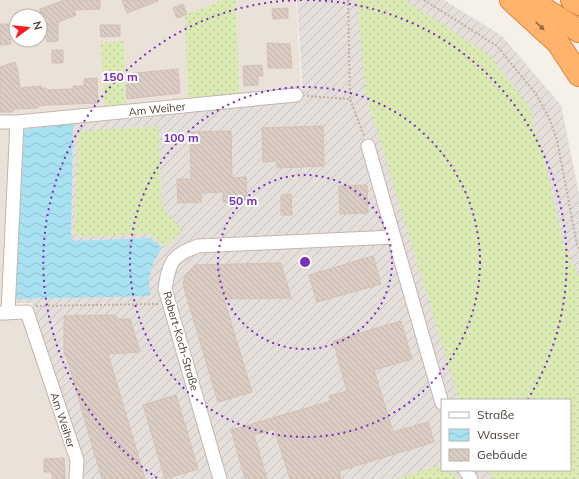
<svg xmlns="http://www.w3.org/2000/svg" width="579" height="479" font-family="Mulish,sans-serif">
<style>
.residential{fill:#eae1d9;fill-rule:evenodd}
.industrial{fill:url(#industrial-furrows);fill-rule:evenodd}
.grass{fill:url(#grass-dots)}
.water{fill:url(#water-waves)}
.building{fill:url(#building-back-hatch);stroke:#d3c0b3}
.lines{fill:none;stroke-linecap:round;stroke-linejoin:round}
.minor-casing{stroke:#c2b6ad;stroke-width:15}
.motorway-casing{stroke:#e18539;stroke-width:24}
.path{stroke:#c4af9e;stroke-width:2;stroke-dasharray:2 2;stroke-linecap:butt}
.minor{stroke:#fff;stroke-width:13}
.motorway{stroke:#ffb36c;stroke-width:22}
.oneway{fill:#926e4d}
.ring{fill:none;stroke:#7b2cbf;stroke-width:2;stroke-dasharray:2 4}
.labels{text-anchor:middle;stroke-width:4;stroke-linejoin:round;paint-order:stroke}
.street-label{font-size:11px;fill:#4a4038;stroke:#fff}
.centre{fill:#7b2cbf;stroke:#fff;stroke-width:2}
.ring-label{font-size:12px;text-anchor:middle;font-weight:bold;fill:#7b2cbf;stroke:#fff;stroke-width:4;stroke-linejoin:round;paint-order:stroke}
</style>
<defs>
<pattern id="industrial-furrows" width="10" height="10" patternUnits="userSpaceOnUse"><rect width="10" height="10" fill="#e5dfdc"/><path d="M-1 1l2-2M0 10L10 0M9 11l2-2" fill="none" stroke="#c6c0be"/></pattern>
<pattern id="grass-dots" width="8" height="8" patternUnits="userSpaceOnUse"><rect width="8" height="8" fill="#dbeab3"/><path d="M2 2h.1M6 6h.1" fill="none" stroke="#bdca9b" stroke-width="1.8" stroke-linecap="round"/></pattern>
<pattern id="water-waves" width="16" height="10" patternUnits="userSpaceOnUse"><rect width="16" height="10" fill="#a7e1f2"/><path d="M0 5q4-4 8 0t8 0" fill="none" stroke="#91c2d0"/></pattern>
<pattern id="building-back-hatch" width="6" height="6" patternUnits="userSpaceOnUse"><rect width="6" height="6" fill="#dbcdc3"/><path d="M-1 5l2 2M0 0l6 6M5-1l2 2" fill="none" stroke="#bdb1a8"/></pattern>
</defs>
<rect width="100%" height="100%" fill="#f6f0eb"/>
<path class="residential" d="M0,0H296L301,90L16,117L5,314L24,313L71,462L70,479H0ZM16,16H40V40H16Z"/>
<path class="industrial" d="M297,0H444L502,36L561,105L579,194V479H82V458L32,303H11L20,127L303,97ZM442,400H570V470H442Z"/>
<path class="grass" d="M223,0H236L239,93L188,98L185,15Z
M357,0H405L489,55L528,105L542,151L563,241L579,276V479H495L486,470H570V400H459L366,94Z
M124,41L126,104L104,106L101,43Z
M158,126L162,207L183,231L165,246L149,233L81,237L74,232L79,131Z
M442,464V470H452L457,479H396Z"/>
<path class="water" d="M73,123L71,234L72,239L76,241L150,238L162,248C155,259 149,270 149,284C149,288 150,292 150,296L15,299L24,130Z"/>
<path class="building" d="M64,0H100V9L74,10L76,15L58,22V41L47,42V38L40,39V9Z
M122,0H158V1L127,13Z
M183,4L187,14L177,18L173,8Z
M288,8V18L273,19L272,9Z
M0,24H9L11,44L0,45Z
M100,25H120V36L101,37Z
M267,43L290,44L292,68H268Z
M52,50H63V63H52Z
M15,62L18,72L20,88L41,86V88H46V90L73,89V86H84V79L97,78L98,103L47,105L38,106V108L13,109V112H0V67Z
M262,65L263,76H258V85L244,86L243,66Z
M178,69L180,93L127,99L126,74Z
M323,126L324,166L277,168V161L263,162L262,128Z
M231,131L232,178L246,177L247,201L223,202V192L201,193V202L178,203L177,179H191L190,132Z
M367,185L368,213L340,214L339,186Z
M291,194L292,215H281V195Z
M373,256L381,284L317,302L309,275Z
M281,263L291,298L224,299L252,392L218,402L183,284L185,276L190,270L196,265Z
M116,315L117,319H130L140,352L108,354L145,479H102L66,355H64V316Z
M401,321L412,359L374,370L393,432L428,422L434,442L339,471L341,479H290L274,429L254,435L267,479H245L231,430L331,401L329,396L347,391L333,341Z
M176,395L198,469L165,479L143,405Z
M64,458L65,479H52V472H44V459Z"/>
<g class="lines">
<defs>
<path id="minor" d="M0,122H17L296,95
M368,146L394,237
M0,313L27,312L77,460L76,479
M8,313L17,122
M465,470L471,479
M220,479L165,289C169,262 172,255 198,246L394,237L442,403"/>
<path id="motorway" d="M511,0L558,43L579,75
M530,0L579,31
M572,0L579,4"/>
</defs>
<use href="#minor" class="minor-casing"/>
<use href="#motorway" class="motorway-casing"/>
<path class="path" d="M348,0L350,99L364,136
M424,0L497,46L536,94L550,120L557,140L577,245L579,250
M307,96L350,99
M36,306L158,304"/>
<use href="#minor" class="minor"/>
<use href="#motorway" class="motorway"/>
</g>
<defs><path id="oneway-solid" d="M-6-.8H1V-3.2L6.5 0L1 3.2V.8H-6Z"/></defs>
<use class="oneway" href="#oneway-solid" transform="translate(540 26) rotate(44)"/>
<g class="ring">
<circle cx="305" cy="262" r="87"/>
<circle cx="305" cy="262" r="175"/>
<path d="M157 478A262 262 0 0 1 303 0M307 0A262 262 0 0 1 528 399"/>
</g>
<g class="labels">
<g class="street-label">
<text transform="translate(157 109) rotate(-6)" y="4">Am Weiher</text>
<text transform="translate(181 341) rotate(74)" y="4">Robert-Koch-Straße</text>
<text transform="translate(63 420) rotate(72)" y="4">Am Weiher</text>
</g>
</g>
<circle cx="305" cy="262" r="6" class="centre"/>
<g class="ring-label">
<text x="120" y="81">150 m</text>
<text x="181" y="142">100 m</text>
<text x="243" y="205">50 m</text>
</g>
<rect x="441" y="399" width="130" height="72" fill="#ffffff" stroke="#b7b3af"/>
<rect x="449" y="412" width="20" height="6" fill="#ffffff" stroke="#b7b3af"/>
<text x="477" y="419" font-size="12" fill="#4a4038">Straße</text>
<rect x="449" y="429" width="20" height="12" fill="url(#water-waves)" stroke="#b7b3af"/>
<text x="477" y="439" font-size="12" fill="#4a4038">Wasser</text>
<rect x="449" y="449" width="20" height="12" fill="url(#building-back-hatch)" stroke="#b7b3af"/>
<text x="477" y="459" font-size="12" fill="#4a4038">Gebäude</text>
<g transform="translate(28 28) rotate(75)"><circle r="19" fill="#ffffff" stroke="#b7b3af"/>
<path d="M0-3L7 15L0 10L-7 15Z" fill="#fe1a21"/>
<text y="-6" font-size="11" font-weight="bold" text-anchor="middle" fill="#4a4038">N</text>
</g>
</svg>
